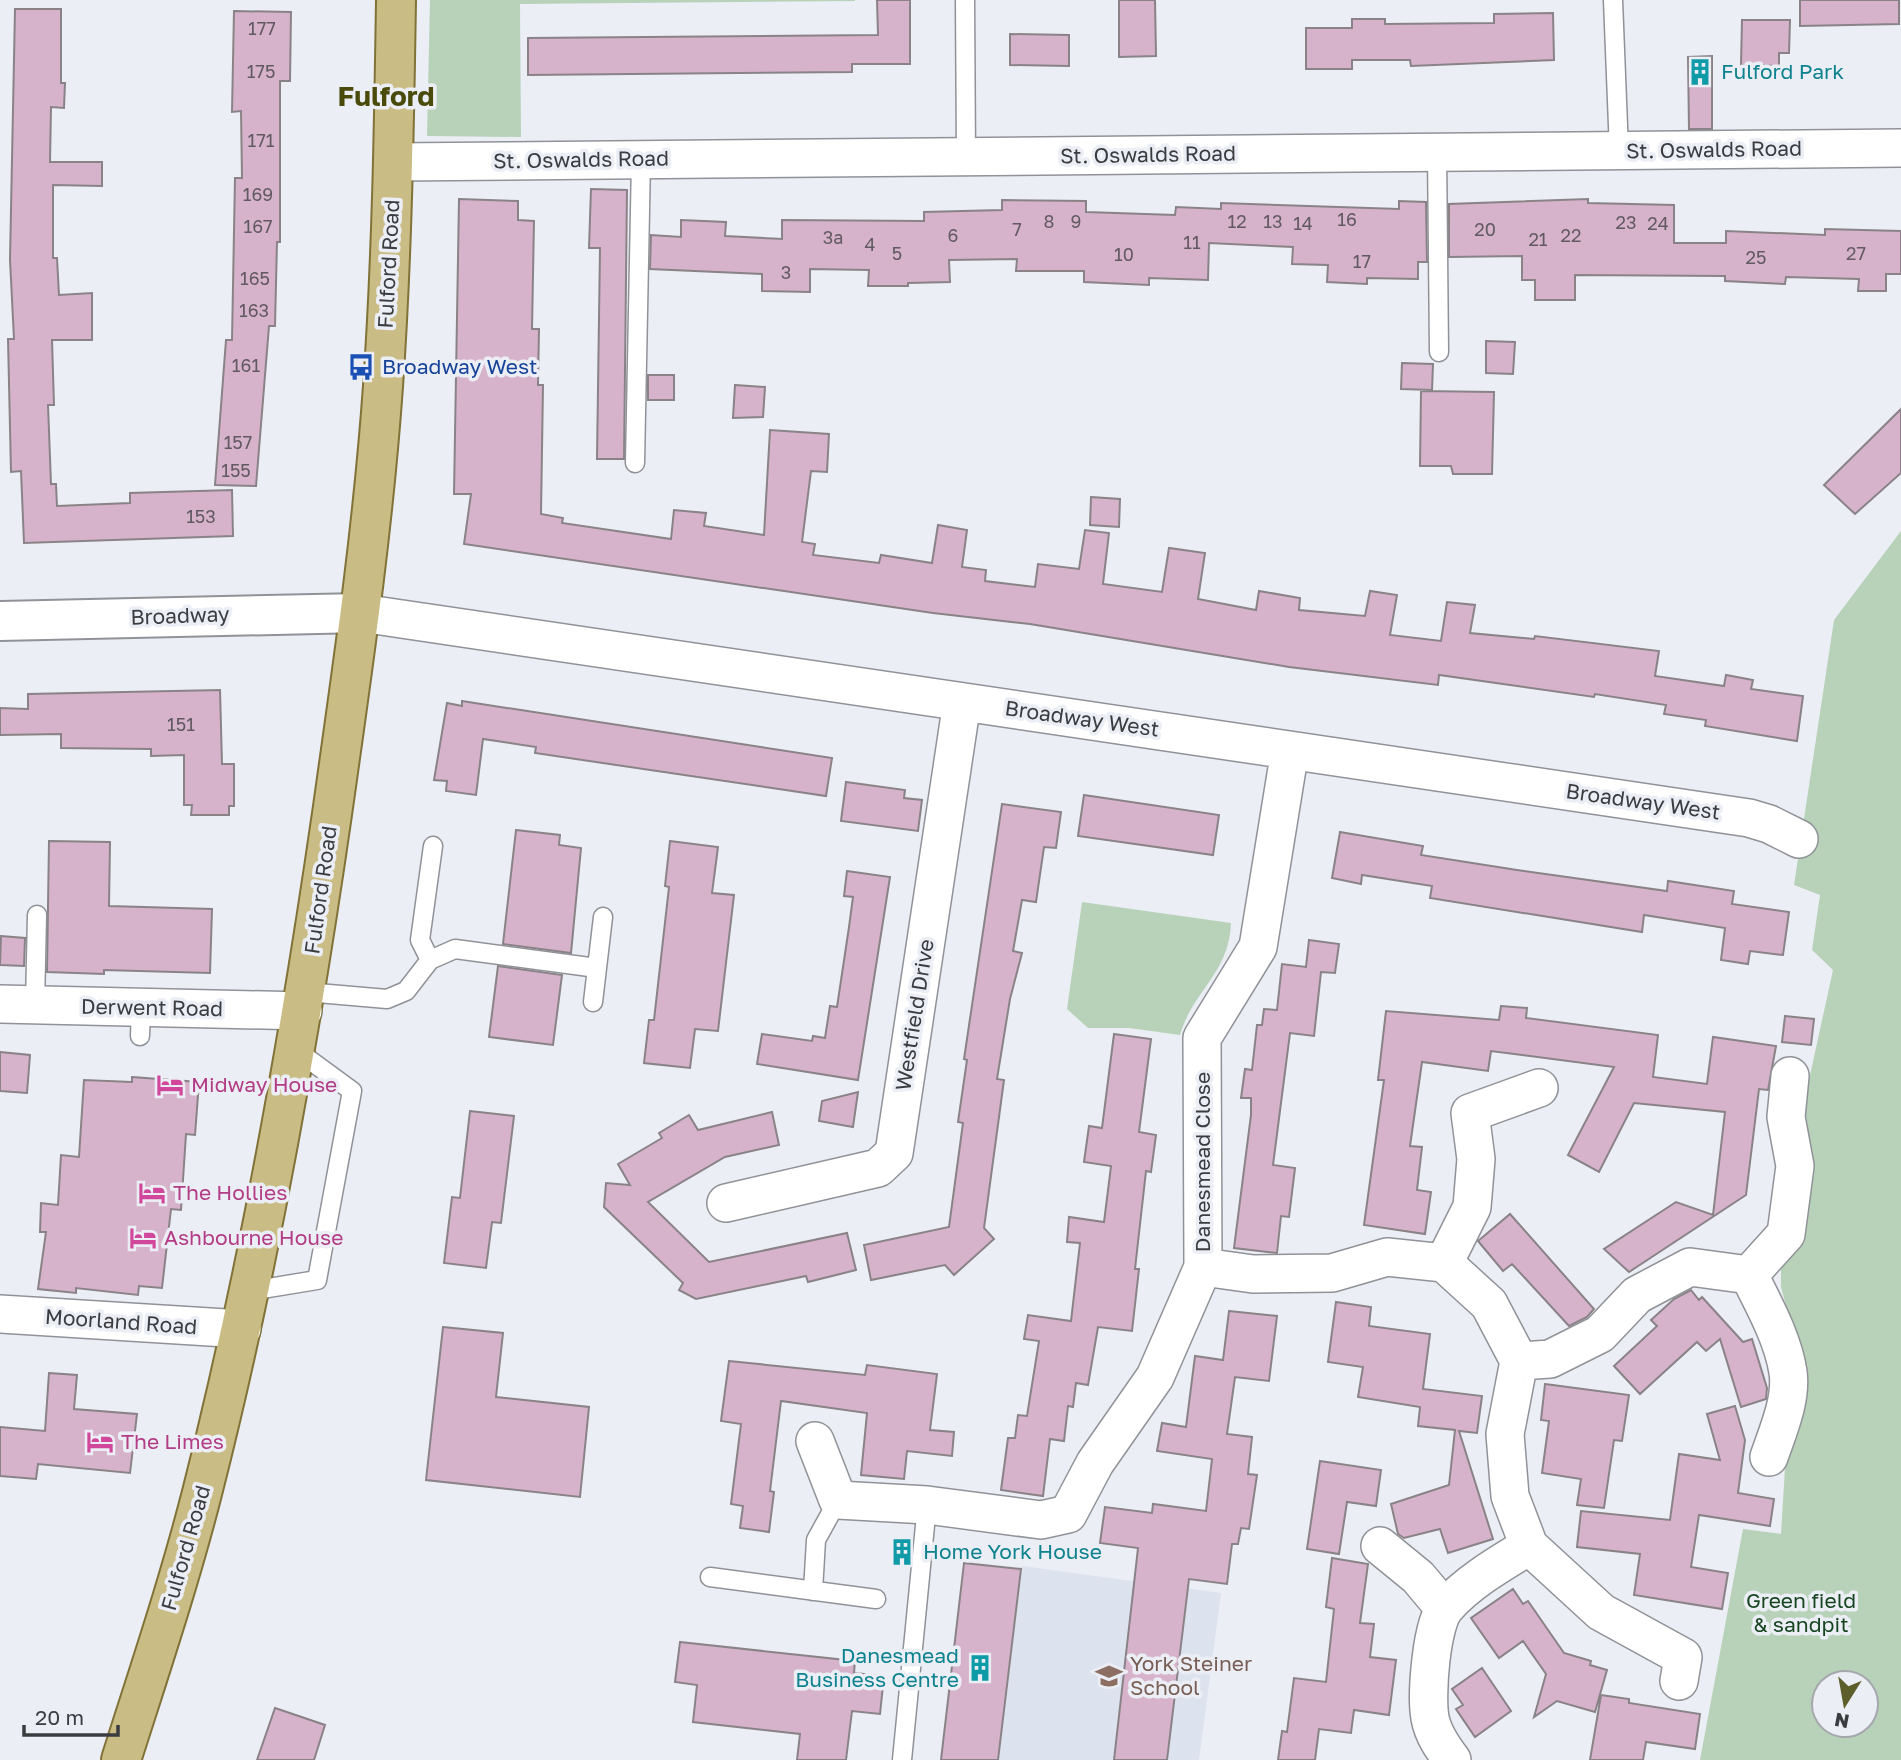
<svg xmlns="http://www.w3.org/2000/svg" width="1901" height="1760" font-family="'Golos Text',sans-serif">
<style>
.built{fill:#dde2ef}
.green{fill:#b8d2ba;fill-rule:evenodd}
.building{fill:#d7b3cb;stroke:#898387;stroke-width:2}
.lines{fill:none;stroke-linecap:round;stroke-linejoin:round}
.service-casing{stroke:#909298;stroke-width:21}
.minor-casing{stroke:#909298;stroke-width:40}
.tertiary-casing{stroke:#909298;stroke-width:42}
.primary-casing{stroke:#817238;stroke-width:42}
.service{stroke:#fff;stroke-width:18}
.minor{stroke:#fff;stroke-width:37}
.tertiary{stroke:#fff;stroke-width:38}
.primary{stroke:#cabc85;stroke-width:38}
.labels{text-anchor:middle;stroke-width:7;stroke-linejoin:round;paint-order:stroke}
.number-label{font-size:18px;fill:#625a62}
.culture-label{font-size:21px;fill:#0d838f;stroke:#eceef5;text-anchor:start}
.street-label{font-size:21px;fill:#3b3c3f;stroke:#eceef5}
.transit-label{font-size:21px;fill:#164399;stroke:#eceef5;text-anchor:start}
.hotel-label{font-size:21px;fill:#b23c85;stroke:#eceef5;text-anchor:start}
.park-label{font-size:21px;fill:#16461f;stroke:#eceef5}
.education-label{font-size:21px;fill:#785e54;stroke:#eceef5;text-anchor:start}
.district-label{font-size:28px;font-weight:bold;fill:#4a4a0b;stroke:#eceef5}
</style>
<rect width="100%" height="100%" fill="#eceef5"/>
<path class="built" d="M1022,1566L1221,1593L1199,1760H999Z"/>
<path class="green" d="M430,0H855V1L520,4L521,137L427,136Z
M1901,531V1760H1700L1743,1529L1781,1534L1785,1468L1794,1437V1335L1781,1287V1262L1807,1089L1833,970L1812,950L1820,895L1794,885L1834,620ZM1824,1683H1866V1725H1824Z
M1082,902L1231,923C1229,974 1193,990 1180,1035L1129,1028H1088L1067,1009Z"/>
<path class="building" d="M877,0H910V64H852V72L528,75V38L878,35Z
M1119,0H1155L1156,56L1119,57Z
M1800,0H1899V24L1800,26Z
M15,9H61V83H65L64,108L51,107L50,162H102V186L53,185V258H57L59,295L92,293V340H52L54,405H48L51,484H56L57,506L130,503V493L232,490L233,536L24,543L21,471L11,472L8,339H14L10,260Z
M234,11L291,12L290,81H280V242H277L275,326H269L256,486L215,485L226,340H232L235,178H242L241,111L232,112Z
M1553,13L1554,60L1411,66L1410,60H1352V69H1306V28H1352V19H1385V24L1494,23V14Z
M1742,20H1790L1789,53H1779V66L1741,65Z
M1010,34L1069,35V66L1010,65Z
M1712,56V129H1689L1688,57Z
M591,189L627,190L624,459H597L600,248H589Z
M459,199L518,201V220L534,221L532,329H539L538,385H543L541,514L563,518L562,523L671,539L674,510L706,513L704,526L764,535L770,430L829,434L827,472L811,471L802,542L815,544L813,555L879,563L881,555L932,563L938,525L967,530L962,567L986,570L985,581L1035,587L1038,564L1079,569L1085,530L1109,533L1103,584L1162,592L1169,548L1205,553L1198,599L1256,610L1259,591L1300,598L1299,610L1365,616L1370,591L1397,595L1390,635L1441,641L1447,602L1475,605L1470,633L1534,639L1535,636L1659,651L1655,676L1724,686L1726,675L1753,680L1751,689L1803,696L1797,741L1705,726L1706,720L1664,714L1666,705L1595,694L1594,697L1439,675L1438,685L1289,667L1030,624L933,613L464,544L471,494H454Z
M1588,199V203L1674,205V243H1726V231L1825,235V229L1901,231V274H1886V291H1858L1859,279L1786,277L1785,284L1725,281V276L1575,275V300H1535V280H1522V256L1449,257V204Z
M1002,200L1086,201V212L1175,215L1176,207L1221,209V203L1399,209V201L1426,202L1427,262H1418V279L1367,278V284L1327,282L1328,265L1292,264L1293,247L1209,243L1208,280L1149,278V285L1084,282V271H1016L1017,259L949,260L950,282L908,283V286H868L869,270L810,269V292L762,291V274L650,269L651,235L681,237V220L726,222L725,236L782,239V220L924,221V212L1002,210Z
M1486,341L1515,342L1513,374L1486,373Z
M1402,363L1433,364L1432,390L1401,389Z
M648,375H674V400H648Z
M735,385L765,387L763,417L733,418Z
M1421,391L1494,392L1492,474H1453L1451,466H1420Z
M1901,409V473L1855,514L1824,485Z
M1091,497L1120,499L1119,527L1090,525Z
M220,690L222,764H234V806H229V815H191L192,805H184V755L151,756V749L61,748V734L0,735V708L28,709V694Z
M462,701L832,758L826,796L535,753L536,747L483,739L476,795L446,791L447,781L434,780L447,703L462,706Z
M846,782L905,790L904,798L922,800L918,831L841,821Z
M1084,795L1219,815L1213,855L1078,836Z
M1002,804L1061,812L1056,848L1044,847L1036,902L1022,900L1013,951L1022,953L1010,999L997,1079L1004,1080L984,1228L994,1239L954,1275L945,1265L871,1280L864,1245L949,1227L963,1123L958,1122L967,1060L964,1059Z
M516,830L560,835L559,845L581,848L571,953L503,944Z
M1340,832L1423,846L1421,855L1517,870L1667,891L1668,881L1734,891L1732,904L1789,912L1783,955L1750,951L1748,964L1721,960L1725,928L1644,915L1642,932L1430,898L1432,886L1362,875L1361,884L1332,878Z
M49,841L110,842L109,906L212,909L210,973L104,970V974L47,972Z
M670,841L718,847L712,893L734,895L718,1031L695,1029L690,1068L644,1063L649,1020H654L669,887L665,886Z
M847,871L890,877L858,1080L757,1064L762,1034L812,1041L813,1036L825,1038L830,1006L837,1007L849,927L853,897L844,896Z
M1,936L25,938L24,966L0,965Z
M1309,940L1339,944L1335,973L1321,972L1314,1036L1290,1033L1273,1165L1295,1168L1289,1217L1281,1216L1277,1253L1234,1248L1251,1115V1098H1241L1245,1069L1252,1070L1257,1025H1262L1264,1009L1277,1010L1282,964L1306,967Z
M498,966L562,975L553,1045L489,1037Z
M1501,1006L1527,1008L1526,1018L1658,1035L1653,1077L1707,1084L1713,1037L1776,1046L1768,1090L1759,1089L1746,1195L1629,1272L1604,1249L1676,1202L1713,1215L1725,1112L1634,1103L1599,1172L1568,1155L1614,1067L1491,1051L1488,1071L1422,1062L1410,1146L1422,1147L1417,1190L1431,1192L1425,1234L1364,1225L1384,1080H1378L1386,1011L1499,1020Z
M1785,1016L1814,1019L1811,1045L1782,1042Z
M1114,1034L1151,1039L1139,1132L1156,1135L1151,1172L1146,1171L1135,1269H1139L1132,1331L1098,1327L1088,1385L1076,1383L1073,1407L1068,1406L1064,1441L1050,1439L1043,1496L1001,1490L1008,1438H1015L1018,1415L1027,1416L1039,1341L1024,1339L1028,1315L1071,1321L1080,1243L1067,1242L1069,1217L1104,1222L1111,1166L1084,1162L1089,1126L1102,1128Z
M0,1052L30,1055L27,1093L0,1091Z
M132,1077L199,1082L195,1135L186,1134L181,1210L171,1209L162,1288L139,1286L138,1295L76,1288V1293L38,1289L46,1232H40L41,1203L58,1205L61,1155L79,1157L84,1080L132,1082Z
M858,1092L853,1127L819,1121L822,1101Z
M470,1111L514,1116L501,1223L492,1222L486,1268L444,1263L452,1197L460,1198Z
M772,1112L779,1145L725,1157L648,1202L709,1262L847,1233L856,1270L808,1282L806,1276L696,1299L679,1290L683,1283L604,1207L606,1183L630,1185L618,1164L662,1138L659,1133L689,1115L698,1130Z
M1510,1214L1594,1309L1587,1317L1569,1326L1512,1264L1503,1271L1478,1241Z
M1691,1290L1699,1300L1702,1297L1743,1342L1752,1339L1767,1388L1766,1399L1741,1407L1720,1339L1706,1351L1697,1342L1640,1394L1614,1366L1657,1326L1651,1320L1674,1299Z
M1336,1302L1371,1307L1369,1326L1430,1334L1423,1389L1482,1396L1477,1433L1459,1431L1493,1539L1448,1553L1440,1529L1404,1538L1398,1534L1391,1504L1449,1485L1455,1430L1418,1426L1420,1407L1358,1397L1363,1367L1328,1362Z
M1229,1311L1277,1316L1269,1381L1235,1377L1227,1434L1252,1437L1248,1474L1257,1475L1249,1529L1241,1528L1238,1544H1232L1227,1584L1189,1579L1167,1760H1114L1138,1548L1100,1543L1105,1507L1152,1513L1153,1504L1206,1511L1212,1459L1157,1451L1162,1423L1186,1427L1195,1356L1223,1360Z
M443,1327L503,1333L496,1397L589,1407L580,1497L426,1480Z
M729,1361L865,1375L867,1365L937,1374L930,1430L954,1432L952,1456L907,1451L904,1479L861,1475L867,1413L781,1401L770,1491L774,1492L769,1532L740,1528L743,1506L731,1504L741,1424L721,1421Z
M49,1373L77,1375L74,1409L137,1414L130,1473L38,1464L36,1479L0,1476V1427L45,1431Z
M1545,1384L1629,1395L1622,1441L1614,1440L1604,1508L1577,1505L1581,1479L1542,1473L1549,1421L1541,1420Z
M1735,1406L1745,1440L1738,1493L1774,1499L1770,1526L1699,1515L1691,1567L1728,1573L1722,1609L1634,1595L1640,1554L1577,1547L1581,1511L1670,1520L1679,1454L1720,1460L1707,1414Z
M1320,1461L1381,1470L1376,1506L1347,1502L1339,1554L1307,1549Z
M1332,1558L1368,1564L1360,1623L1374,1624L1370,1657L1396,1660L1389,1715L1354,1710L1351,1733L1319,1729L1315,1760H1278L1282,1731L1287,1732L1294,1678L1326,1682L1334,1609L1326,1607Z
M964,1563L1021,1569L998,1760H941Z
M1513,1589L1523,1604L1528,1601L1564,1653L1591,1661L1590,1665L1607,1670L1595,1712L1557,1701L1534,1717L1546,1674L1523,1641L1499,1658L1471,1618Z
M680,1642L855,1661L854,1673L884,1676L880,1714L852,1711L846,1760H797L800,1734L693,1722L697,1685L675,1682Z
M1482,1668L1511,1711L1475,1737L1456,1709L1463,1705L1452,1689Z
M1601,1695L1629,1699V1703L1700,1714L1695,1749L1646,1742L1643,1760H1590Z
M275,1708L325,1725L314,1760H257Z"/>
<g class="lines">
<defs>
<path id="service" d="M965,0L966,157
M1613,0L1619,151
M1437,152L1439,352
M635,463L641,160
M430,960L420,940L433,846
M306,992L387,999L406,991L430,960L455,949L597,968
M593,1002L603,917
M35,1005L37,915
M140,1036L141,1008
M250,1291L317,1280L352,1091L296,1050
M710,1577L876,1599
M813,1591L816,1540L838,1500
M902,1760L927,1505"/>
<path id="minor" d="M394,162L1901,148
M361,613L1749,818L1769,824L1799,839
M0,1004L303,1011
M726,1203L878,1168L894,1153L962,702
M1444,1263L1472,1207L1476,1159L1470,1113L1539,1088
M1203,1267L1253,1274L1332,1273L1387,1257L1444,1263L1489,1304L1519,1361L1505,1434L1510,1496L1529,1546L1601,1612L1683,1657L1679,1681
M1749,1275L1786,1234L1795,1166L1786,1117L1790,1076
M0,1314L242,1329
M1519,1361L1550,1359L1600,1334L1637,1295L1690,1267L1749,1275C1764,1305 1783,1339 1788,1372C1792,1399 1778,1431 1769,1457
M815,1441L838,1500L927,1505L1041,1520L1068,1514L1095,1463L1155,1377L1203,1267L1202,1038L1258,947L1290,750
M1380,1546L1418,1577L1444,1608
M1452,1760C1442,1747 1433,1734 1430,1718C1426,1696 1431,1623 1446,1607C1468,1582 1501,1563 1529,1546"/>
<path id="tertiary" d="M0,621L361,613"/>
<path id="primary" d="M121,1760C149,1672 179,1583 202,1493C259,1270 299,1042 332,814C352,672 373,530 383,386C392,258 394,129 396,0"/>
</defs>
<use href="#service" class="service-casing"/>
<use href="#minor" class="minor-casing"/>
<use href="#tertiary" class="tertiary-casing"/>
<use href="#primary" class="primary-casing"/>
<use href="#service" class="service"/>
<use href="#minor" class="minor"/>
<use href="#tertiary" class="tertiary"/>
<use href="#primary" class="primary"/>
</g>
<defs>
<symbol id="building-bare" viewBox="-9 -9 18 18"><path d="M-4-6H4V6H1V3H-1V6H-4ZM-2.5-4.3h1.7v1.8h-1.7ZM.8-4.3h1.7v1.8H.8ZM-2.5-1h1.7V.8h-1.7ZM.8-1h1.7V.8H.8Z" fill="#0f9aa8" stroke="#eceef5" stroke-width="2.5" paint-order="stroke"/></symbol>
<symbol id="bus-bare" viewBox="-9 -9 18 18"><path d="M-5-6H5V4H4V6H2V4H-2V6H-4V4H-5ZM-3.5-4V0h7V-4ZM-3.5 1.2v1.5H-2V1.2ZM2 1.2v1.5H3.5V1.2Z" fill="#1a4fb4" stroke="#eceef5" stroke-width="2.5" paint-order="stroke"/></symbol>
<symbol id="hotel-bare" viewBox="-9 -9 18 18"><path d="M-6-4.5h1.5V1H6V5H4.5V3h-9V5H-6ZM-4 0a1.8 1.8 0 1 1 3.6 0ZM.5 0V-2.5h3Q6-2.5 6 0Z" fill="#d1479c" stroke="#eceef5" stroke-width="2.5" paint-order="stroke"/></symbol>
<symbol id="school-bare" viewBox="-9 -9 18 18"><path d="M0-5L7-2L0 1L-7-2ZM-4 1L0 2.5L4 1V4Q0 6-4 4Z" fill="#8d6e63" stroke="#eceef5" stroke-width="2.5" paint-order="stroke"/></symbol>
</defs>
<g fill-rule="evenodd">
<use href="#building-bare" x="1681" y="53" width="38" height="38"/>
<use href="#bus-bare" x="342" y="348" width="38" height="38"/>
<use href="#hotel-bare" x="151" y="1066" width="38" height="38"/>
<use href="#hotel-bare" x="133" y="1174" width="38" height="38"/>
<use href="#hotel-bare" x="124" y="1219" width="38" height="38"/>
<use href="#hotel-bare" x="81" y="1423" width="38" height="38"/>
<use href="#building-bare" x="883" y="1533" width="38" height="38"/>
<use href="#building-bare" x="961" y="1649" width="38" height="38"/>
<use href="#school-bare" x="1090" y="1657" width="38" height="38"/>
</g>
<g class="labels">
<g class="number-label">
<text x="262" y="35">177</text>
<text x="261" y="78">175</text>
<text x="261" y="147">171</text>
<text x="258" y="201">169</text>
<text x="1347" y="226">16</text>
<text x="1049" y="228">8</text>
<text x="1076" y="228">9</text>
<text x="1237" y="228">12</text>
<text x="1273" y="228">13</text>
<text x="1626" y="229">23</text>
<text x="1303" y="230">14</text>
<text x="1658" y="230">24</text>
<text x="258" y="233">167</text>
<text x="1017" y="236">7</text>
<text x="1485" y="236">20</text>
<text x="953" y="242">6</text>
<text x="1571" y="242">22</text>
<text x="833" y="244">3a</text>
<text x="1538" y="246">21</text>
<text x="1192" y="249">11</text>
<text x="870" y="251">4</text>
<text x="897" y="260">5</text>
<text x="1856" y="260">27</text>
<text x="1124" y="261">10</text>
<text x="1756" y="264">25</text>
<text x="1362" y="268">17</text>
<text x="786" y="279">3</text>
<text x="255" y="285">165</text>
<text x="254" y="317">163</text>
<text x="246" y="372">161</text>
<text x="238" y="449">157</text>
<text x="236" y="477">155</text>
<text x="201" y="523">153</text>
<text x="181" y="731">151</text>
</g>
<g class="culture-label">
<text x="1721" y="79">Fulford Park</text>
<text x="923" y="1559">Home York House</text>
<text x="959" y="1663" text-anchor="end">Danesmead<tspan x="959" dy="24">Business Centre</tspan></text>
</g>
<g class="street-label">
<text transform="translate(1714 150) rotate(-1)" y="7">St. Oswalds Road</text>
<text transform="translate(1148 155) rotate(-1)" y="7">St. Oswalds Road</text>
<text transform="translate(581 160) rotate(-1)" y="7">St. Oswalds Road</text>
<text transform="translate(389 264) rotate(-87)" y="7">Fulford Road</text>
<text transform="translate(180 616) rotate(-2)" y="7">Broadway</text>
<text transform="translate(1082 719) rotate(8)" y="7">Broadway West</text>
<text transform="translate(1643 802) rotate(8)" y="7">Broadway West</text>
<text transform="translate(321 890) rotate(-82)" y="7">Fulford Road</text>
<text transform="translate(152 1008) rotate(1)" y="7">Derwent Road</text>
<text transform="translate(915 1015) rotate(-81)" y="7">Westfield Drive</text>
<text transform="translate(1203 1162) rotate(-90)" y="7">Danesmead Close</text>
<text transform="translate(121 1322) rotate(4)" y="7">Moorland Road</text>
<text transform="translate(186 1548) rotate(-74)" y="7">Fulford Road</text>
</g>
<g class="transit-label">
<text x="382" y="374">Broadway West</text>
</g>
<g class="hotel-label">
<text x="191" y="1092">Midway House</text>
<text x="173" y="1200">The Hollies</text>
<text x="164" y="1245">Ashbourne House</text>
<text x="121" y="1449">The Limes</text>
</g>
<g class="park-label">
<text x="1801" y="1608">Green field<tspan x="1801" dy="24">&amp; sandpit</tspan></text>
</g>
<g class="education-label">
<text x="1130" y="1671">York Steiner<tspan x="1130" dy="24">School</tspan></text>
</g>
<g class="district-label">
<text x="386" y="106">Fulford</text>
</g>
</g>
<g transform="translate(1845 1704) rotate(191)"><circle r="33" fill="#eceef5" stroke="#a5a7ac" stroke-width="2"/>
<path d="M0-5L12 26L0 18L-12 26Z" fill="#5e5e2b"/>
<text y="-10" font-size="19" font-weight="bold" text-anchor="middle" fill="#3b3c3f">N</text>
</g>
<path d="M24 1725v10h94v-10" fill="none" stroke="#3b3c3f" stroke-width="3.5"/>
<text x="35" y="1725" font-size="21" fill="#3b3c3f" stroke="#eceef5" stroke-width="5" paint-order="stroke">20 m</text>
</svg>
